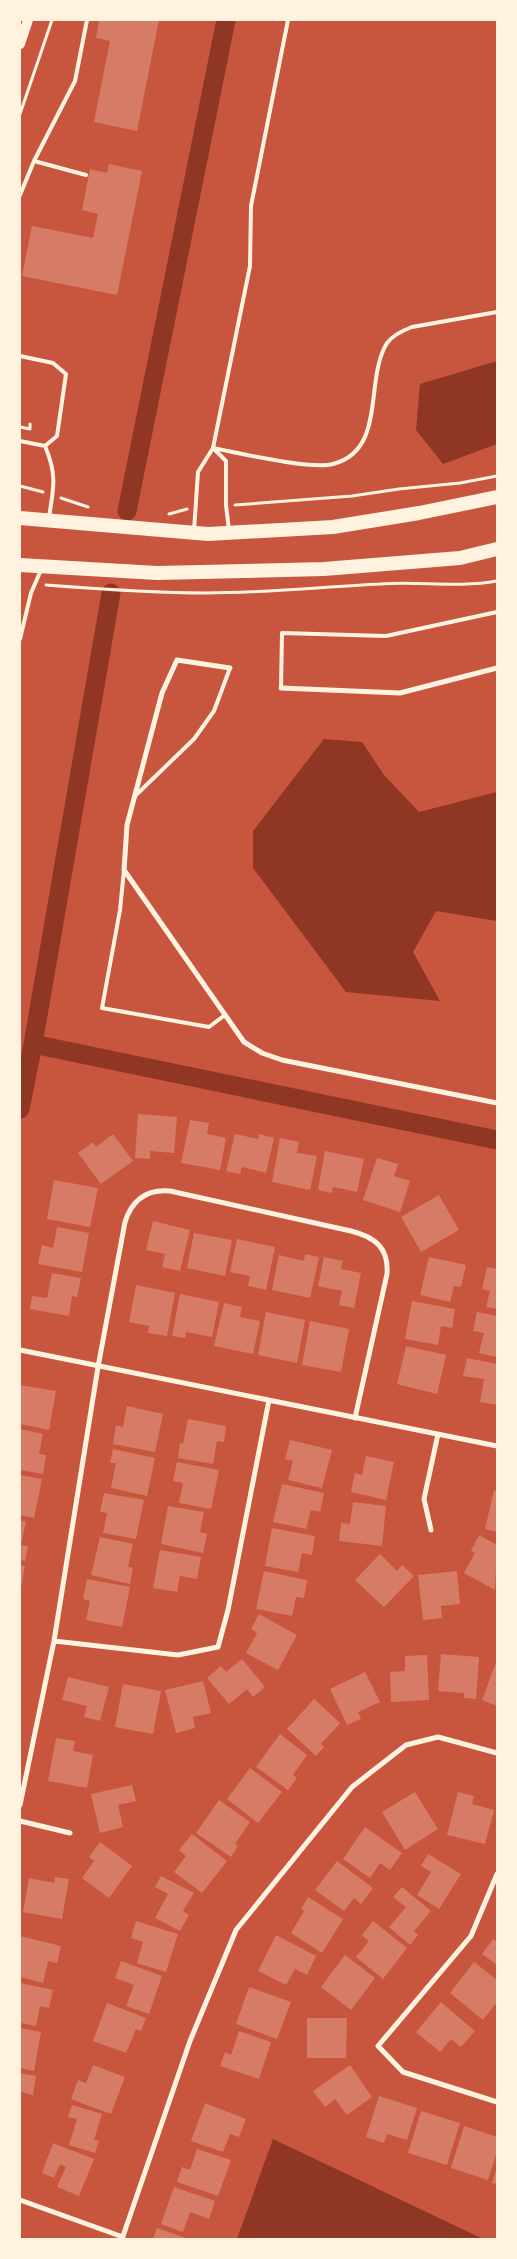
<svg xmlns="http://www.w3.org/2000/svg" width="517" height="2259" font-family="'Alegreya Sans',sans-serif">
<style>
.water{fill:#8f3625}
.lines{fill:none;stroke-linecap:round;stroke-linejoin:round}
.canal{stroke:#8f3625;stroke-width:19}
.building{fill:#d67c66}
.path{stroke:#fff3e0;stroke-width:3}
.service{stroke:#fff3e0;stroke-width:4}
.minor{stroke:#fff3e0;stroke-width:5}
.secondary{stroke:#fff3e0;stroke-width:10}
.trunk{stroke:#fff3e0;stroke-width:14}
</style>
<rect width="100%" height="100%" fill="#c8553d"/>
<path class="water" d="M497,361V444L443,464L416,430L420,384Z
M324,739L362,742L384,775L419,812L497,792V921L436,911L413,952L440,1001L346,992L253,868V831Z
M273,2139L481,2238L487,2239H237Z"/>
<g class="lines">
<path class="canal" d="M127,511L226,20
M33,1044L497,1140
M20,1109L33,1044L111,593"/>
</g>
<path class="building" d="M99,20H159L137,131L94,122L110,41L96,38Z
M109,164L142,171L117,295L22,276L32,226L93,238L98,214L82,210L90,169L107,173Z
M138,1114L177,1117L174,1153L150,1151V1159L135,1158Z
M190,1120L209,1123L207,1134L226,1138L220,1170L181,1163Z
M113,1134L133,1161L101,1184L78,1153L93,1142L96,1147Z
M235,1134L258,1139L259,1134L274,1138L266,1173L242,1167L240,1174L226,1171Z
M280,1138L299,1142L297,1153L317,1156L310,1190L272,1182Z
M325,1151L364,1159L357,1192L333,1187L332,1193L318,1190Z
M377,1158L398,1164L394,1176L410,1181L400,1212L363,1200Z
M54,1180L98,1188L90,1227L47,1219Z
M439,1195L459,1230L421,1252L401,1217Z
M153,1221L190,1230L180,1271L162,1267L165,1254L146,1250Z
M57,1227L89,1233L82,1272L38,1264L42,1245L53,1248Z
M194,1233L232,1240L225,1276L187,1268Z
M237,1239L275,1247L266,1290L248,1286L250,1276L230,1272Z
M305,1254L319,1257L310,1298L272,1290L279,1255L304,1261Z
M324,1257L343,1261L341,1269L361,1273L354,1308L339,1305L342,1291L318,1286Z
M429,1257L466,1265L461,1287L454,1286L450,1302L420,1295Z
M487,1267L497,1269V1309L486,1307L490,1291L482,1289Z
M52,1273L81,1278L77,1297L72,1296L69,1316L30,1309L32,1296L47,1298Z
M136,1285L175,1293L167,1336L148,1333L149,1326L129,1322Z
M180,1294L219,1302L212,1337L186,1332L185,1338L172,1336Z
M412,1301L455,1309L452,1328L441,1326L438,1345L405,1339Z
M224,1303L242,1307L240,1317L260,1321L253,1354L214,1346Z
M266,1312L305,1320L297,1363L258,1355Z
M477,1312L497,1316V1357L479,1353L484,1333L473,1331Z
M310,1321L349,1329L341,1372L302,1365Z
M406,1346L446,1355L437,1394L397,1384Z
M467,1358L497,1364V1405L480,1402L484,1379L463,1376Z
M20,1385L56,1391L49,1430L20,1424Z
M127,1406L163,1414L155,1452L113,1444L116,1425L123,1427Z
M188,1419L226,1426L224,1442L217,1441L213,1464L178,1458L180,1443L183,1444Z
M20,1429L43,1434L39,1454L46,1455L43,1474L20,1470Z
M290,1440L332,1450L322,1488L288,1480L293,1461L285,1459Z
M113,1449L155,1458L147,1496L111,1488L116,1463H110Z
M366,1456L394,1462L386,1500L351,1492L355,1473L362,1475Z
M177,1462L219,1470L211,1509L179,1503L183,1483L173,1481Z
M20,1475L42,1479L34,1518L20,1515Z
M282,1484L324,1493L320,1512L311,1510L306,1529L273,1522Z
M494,1490L497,1491V1532L485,1529Z
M104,1493L144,1500L136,1539L103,1533L107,1513L100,1512Z
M353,1502L386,1506L382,1546L339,1541L341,1523L350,1524Z
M168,1506L204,1512L200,1532L207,1534L203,1553L161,1544Z
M20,1520L26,1522L21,1545L28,1546L25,1561L20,1560Z
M272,1528L315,1536L312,1555L302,1553L298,1572L265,1566Z
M479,1535L497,1545L495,1590L464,1573L475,1553L471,1551Z
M100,1537L133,1544L128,1567L133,1568L130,1584L91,1575Z
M160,1550L201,1557L197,1579L180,1576L177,1592L153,1588Z
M380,1554L397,1571L402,1565L414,1576L384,1607L355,1580Z
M20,1565L25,1566L21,1587H20Z
M264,1571L307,1580L304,1598L296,1597L292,1616L256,1609Z
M457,1571L460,1604L441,1606L442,1618L423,1620L418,1575Z
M87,1579L130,1587L122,1627L86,1620L90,1601L83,1599Z
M259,1614L297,1635L278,1670L246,1653L257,1633L251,1629Z
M441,1654L479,1657L476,1699L464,1698V1693L438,1691Z
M427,1655L429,1700L391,1702L390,1672L405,1671V1656Z
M242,1659L265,1687L253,1697L247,1689L229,1704L207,1678L221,1666L226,1672Z
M497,1660V1706L482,1700Z
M365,1672L380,1702L358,1712L361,1719L347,1725L330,1689Z
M68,1677L109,1687L100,1721L84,1717L87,1706L62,1700Z
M203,1681L211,1713L193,1717L195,1728L176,1733L165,1690Z
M123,1684L161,1691L153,1734L115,1727Z
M314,1699L340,1723L321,1744L324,1747L316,1756L287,1729Z
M280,1734L307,1755L293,1775L297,1778L288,1790L256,1767Z
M56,1738L75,1741L73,1751L93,1755L87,1788L48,1781Z
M250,1768L282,1792L258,1823L227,1799Z
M132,1785L136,1801L118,1805L123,1827L100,1833L91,1794Z
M415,1792L438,1829L405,1850L382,1812Z
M458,1792L474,1796L472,1804L494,1810L485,1844L447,1835Z
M219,1800L250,1822L235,1844L238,1846L231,1857L196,1833Z
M365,1827L402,1853L390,1870L380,1863L370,1878L343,1859Z
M192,1834L227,1861L202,1893L174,1872L186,1856L179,1850Z
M100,1842L132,1866L109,1898L82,1878L94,1861L89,1857Z
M428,1854L461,1874L439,1909L417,1895L431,1872L421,1866Z
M337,1861L373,1888L361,1904L354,1898L344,1911L315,1890Z
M161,1876L194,1893L183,1911L189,1915L180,1931L155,1918L168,1894L155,1887Z
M55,1877L69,1879L62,1919L23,1912L29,1878L54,1883Z
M402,1887L431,1911L414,1931L418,1935L410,1945L389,1927L406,1907L393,1897Z
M308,1897L343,1919L322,1953L291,1933L304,1911L301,1909Z
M136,1921L178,1934L166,1972L137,1963L143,1942L131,1938Z
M373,1921L407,1948L383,1979L356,1957L369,1941L362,1935Z
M276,1935L316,1956L307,1975L295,1969L286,1985L258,1971Z
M20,1936L61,1946L57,1963L48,1961L43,1983L20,1977Z
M493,1939L497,1942V1965L482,1954Z
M345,1955L375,1978L351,2010L321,1987Z
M121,1961L162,1976L149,2014L126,2006L134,1985L115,1978Z
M474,1962L497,1980V2002L483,2020L450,1993Z
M20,1983L53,1990L49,2008L40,2006L36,2026L20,2023Z
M249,1987L291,2002L277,2039L236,2024Z
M441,2002L475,2031L461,2047L451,2039L440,2052L416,2032Z
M107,2003L146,2018L141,2031L136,2029L126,2053L93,2041Z
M307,2018H347L346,2058H307Z
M20,2028L41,2032L34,2071L20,2068Z
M239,2031L271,2042L259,2079L220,2066L225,2052L231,2055Z
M93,2065L125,2077L111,2114L71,2099L78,2080L86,2083Z
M350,2065L372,2097L347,2115L335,2099L325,2107L313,2091Z
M20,2073L36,2076L33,2095L22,2092L20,2097Z
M379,2096L417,2108L407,2140L387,2134L384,2143L366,2137Z
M205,2103L246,2119L239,2137L230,2134L223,2152L191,2141Z
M72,2105L102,2114L94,2140L99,2141L95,2153L69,2145L77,2119L68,2117Z
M421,2111L460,2123L447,2165L408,2153Z
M464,2126L497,2137V2151L488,2180L451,2168Z
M53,2143L94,2159L79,2196L57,2187L66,2167L60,2164L54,2178L42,2173Z
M197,2149L231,2160L218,2196L177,2182L182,2167L190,2170Z
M497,2167V2184L492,2183Z
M174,2187L215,2201L209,2219L190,2212L183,2232L161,2224Z
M157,2228L188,2239H153Z"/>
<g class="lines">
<path class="path" d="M20,114L52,20
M20,427L30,429V424
M20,486L43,492
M61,498L88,507
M235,505L352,496L399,489L460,483L497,476
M169,514L187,509
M46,585C98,589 152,593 205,593C263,593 321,587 380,584C419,581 457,588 497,581"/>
<path class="service" d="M34,161L86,175
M20,195L34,161L75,81L87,20
M20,356L53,363L66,374L57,436L45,446L20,441
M45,446C57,474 54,487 49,517
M213,448C239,453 311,470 333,464C387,450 364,380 387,343C393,335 404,330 412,327L497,312
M213,448L226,461V505L229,530
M194,531L198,472L213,448L250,266L251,206L288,20
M20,639L31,593L41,570
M281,688L282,633L386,636L497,612
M135,796L194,739L214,711L230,668
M124,870L120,910L102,1008L209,1027L225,1015"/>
<path class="minor" d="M230,668L177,660L162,693L127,825L124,870L244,1042L262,1053L282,1060L497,1103
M281,688L400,693L497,668
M20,1350L497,1446
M431,1530L424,1499L438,1434
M54,1641L178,1655L218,1647L228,1610L269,1400
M20,1805L54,1641L98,1367L125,1222C132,1200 147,1189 170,1191L351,1231C375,1237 389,1248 387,1274L355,1418
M20,1821L70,1833
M497,1874L471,1936L378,2046L403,2072L497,2102
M20,2200L123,2237
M122,2239L190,2041L236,1930L352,1787L406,1745L438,1737L497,1753"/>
<path class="secondary" d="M20,44L28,20"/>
<path class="trunk" d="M20,518L208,534L333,527L419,513L497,497
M20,565L157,573L324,569L460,558L497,549"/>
</g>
<rect width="517" height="2259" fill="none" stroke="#fff3e0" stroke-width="42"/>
</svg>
